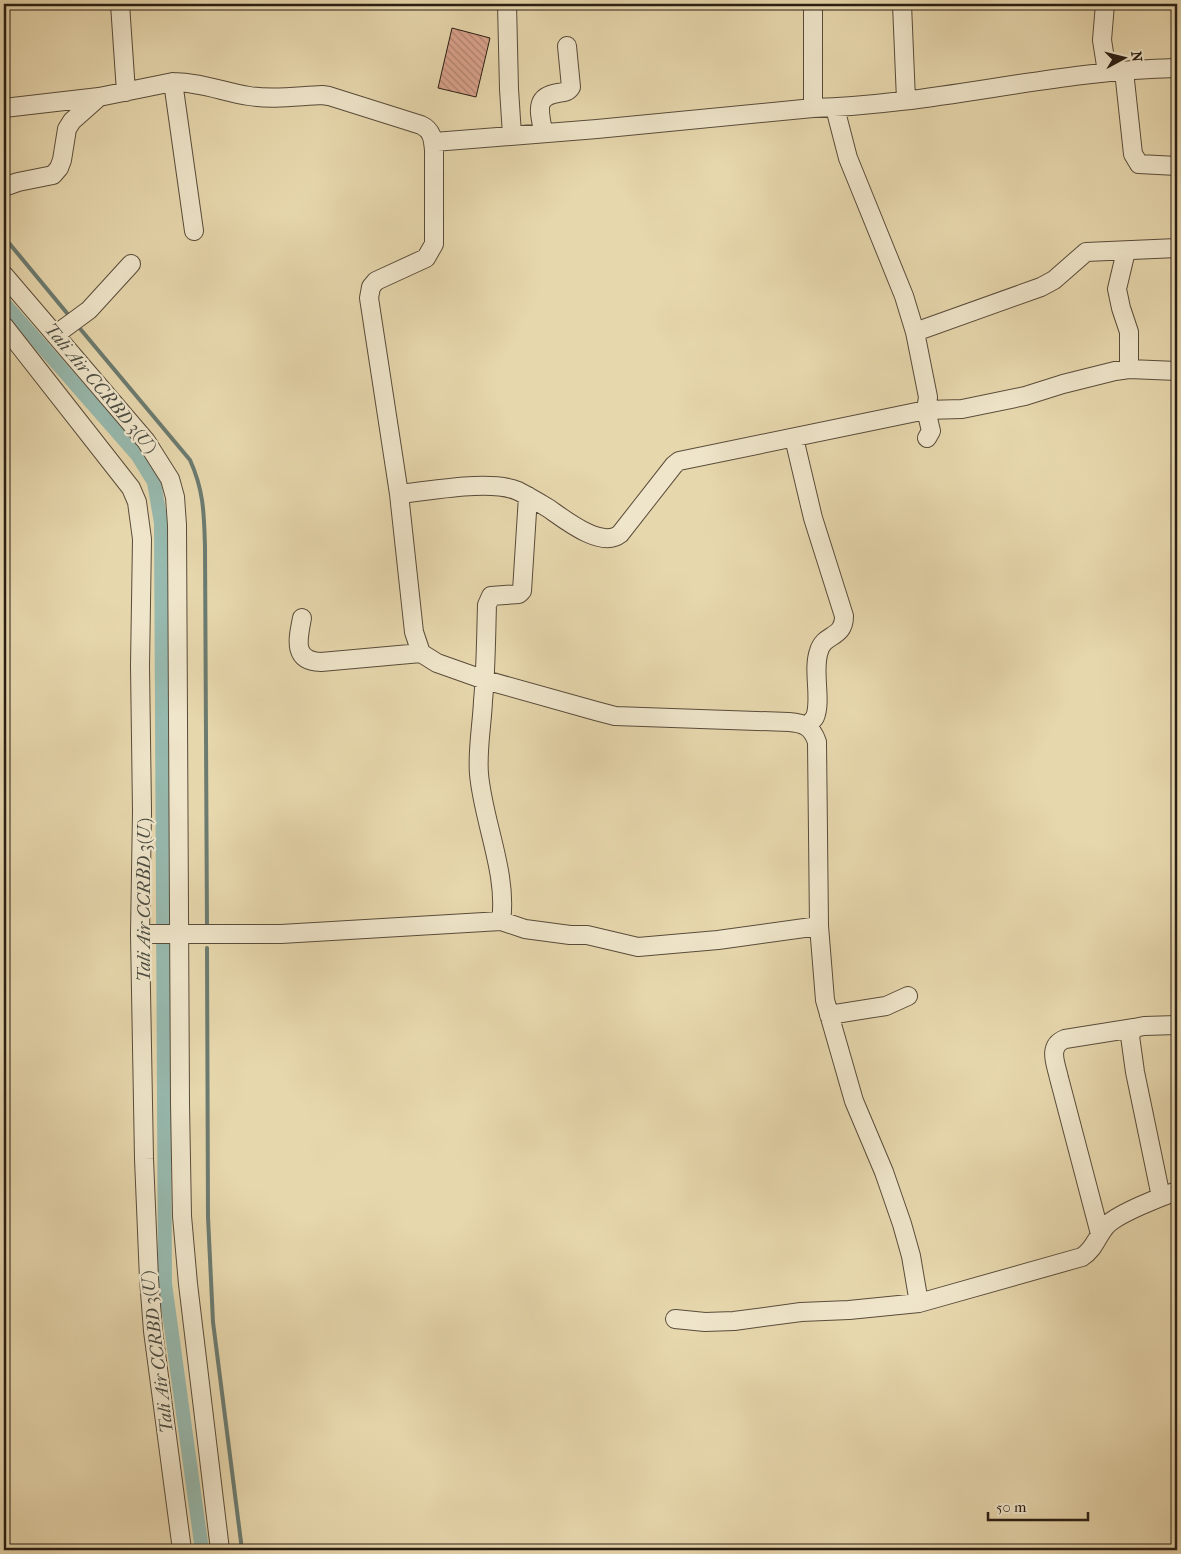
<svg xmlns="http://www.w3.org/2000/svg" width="1181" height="1554" font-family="'IM FELL French Canon',serif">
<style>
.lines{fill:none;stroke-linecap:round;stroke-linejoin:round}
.stream{stroke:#6b7b70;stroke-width:4}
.canal{stroke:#97b9ae;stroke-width:14}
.building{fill:url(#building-back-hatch);stroke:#2a1e13}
.minor-casing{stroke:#594c3a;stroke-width:20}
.minor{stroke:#efe5ca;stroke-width:18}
.labels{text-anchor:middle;stroke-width:4.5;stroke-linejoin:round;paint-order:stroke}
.water-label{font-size:18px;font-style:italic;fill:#4b4c42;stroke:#efe5ca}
</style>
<defs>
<pattern id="building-back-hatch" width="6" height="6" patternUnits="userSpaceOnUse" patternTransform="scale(1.25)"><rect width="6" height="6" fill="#daa38d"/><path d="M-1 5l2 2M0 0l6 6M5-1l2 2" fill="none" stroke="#b18472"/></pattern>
</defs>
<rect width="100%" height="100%" fill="#e7d7ad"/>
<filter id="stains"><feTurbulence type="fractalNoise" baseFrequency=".004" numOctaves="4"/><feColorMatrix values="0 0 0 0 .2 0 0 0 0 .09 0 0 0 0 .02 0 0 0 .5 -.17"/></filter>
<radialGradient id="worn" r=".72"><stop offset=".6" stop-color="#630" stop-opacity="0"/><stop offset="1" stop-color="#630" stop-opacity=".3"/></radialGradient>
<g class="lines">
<path class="stream" d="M4,237L71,318
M77,325L190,460C204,491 204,514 205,547L207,927
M207,948L208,1217L213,1322L242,1550"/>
<path class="canal" d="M4,303L138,456L154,482L161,523L165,1284L202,1550"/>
</g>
<path class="building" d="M452,28L490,38L476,97L438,88Z"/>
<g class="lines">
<defs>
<path id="minor" d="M120,4L126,92
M507,4L509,89L512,135
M902,4L906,100
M1105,4L1102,40L1107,72
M1124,71L1133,154L1139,164L1177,166
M173,82L194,231
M4,108L99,97L173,82C200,82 224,92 249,96C273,100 298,96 322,95L329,96L421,125C432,130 433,139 434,150V244L426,258L376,281L371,287L369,298L399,494L414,632L421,653L437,663L485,680L596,711L615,716L789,722C804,723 812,727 817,742L819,926L825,1000L854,1101L884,1172L902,1224L911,1256L919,1303
M813,108V4
M835,108L848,158L904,296L915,332L928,397L926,410L931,431L927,438
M543,133C541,114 532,97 558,93C564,92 568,92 571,87L567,46
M434,142L597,129L813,108C935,105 1055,70 1177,68
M4,187L18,182L53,175L59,168L62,160L67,129L72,121L99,97
M1126,251L1117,289L1121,308L1129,332V369
M4,275L146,441L170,479L175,497L177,525L180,1104L182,1216L188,1284L220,1550
M4,326L131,488L137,502L142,539L140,666L142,811L140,934L144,1159L149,1279L153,1331L182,1550
M915,332L1041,287L1054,280L1086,252L1177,248
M55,335L89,310L131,264
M794,438L813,518L844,616C844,639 824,633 819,651C812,670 822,700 815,717C813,720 810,723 808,726
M399,494C430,491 491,479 518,491C528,496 538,502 548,508C564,519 601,549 620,534L674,465L679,461L926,410L962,409L1025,396L1063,384L1115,371L1129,369L1177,371
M302,618C298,639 292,661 321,662L421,653
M501,921L525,929L570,935H587L638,947L718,940L819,926
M140,934H281L501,921C508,874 483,821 479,774C477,750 482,725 483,701C486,669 486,637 487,605L491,596L519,594L522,591L528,496
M829,1015L886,1006L908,996
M1161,1197L1135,1072L1130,1036L1134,1028L1144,1026L1177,1025
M1100,1234L1059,1078C1056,1064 1047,1046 1065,1039L1134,1028
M675,1319L705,1322L734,1321L801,1312L849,1310L919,1303L1082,1257C1095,1249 1097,1235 1108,1224C1120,1213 1160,1197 1177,1191"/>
</defs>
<use href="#minor" class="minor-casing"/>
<use href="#minor" class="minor"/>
</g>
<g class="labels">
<g class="water-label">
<text transform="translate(101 388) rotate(50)" y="6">Tali Air CCRBD 3(U)</text>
<text transform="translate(144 900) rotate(-90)" y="6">Tali Air CCRBD 3(U)</text>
<text transform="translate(157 1352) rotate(-97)" y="6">Tali Air CCRBD 3(U)</text>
</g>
</g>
<rect width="1181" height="1554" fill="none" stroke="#e7d7ad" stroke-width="20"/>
<rect x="5" y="5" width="1171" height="1544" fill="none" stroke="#2a1e13" stroke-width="2.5"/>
<rect x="10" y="10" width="1161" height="1534" fill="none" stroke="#2a1e13"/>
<g transform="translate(1124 58) rotate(83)" stroke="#efe5ca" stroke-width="4" paint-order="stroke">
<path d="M0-4L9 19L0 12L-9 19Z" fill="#2a1e13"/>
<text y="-8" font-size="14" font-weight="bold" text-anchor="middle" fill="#2a1e13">N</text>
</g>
<path d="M988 1512v8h100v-8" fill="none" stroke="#2a1e13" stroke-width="2.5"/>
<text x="996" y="1512" font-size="15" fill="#2a1e13" stroke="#efe5ca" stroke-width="4" paint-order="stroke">50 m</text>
<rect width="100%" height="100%" filter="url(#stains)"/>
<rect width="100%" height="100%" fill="url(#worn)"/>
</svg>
